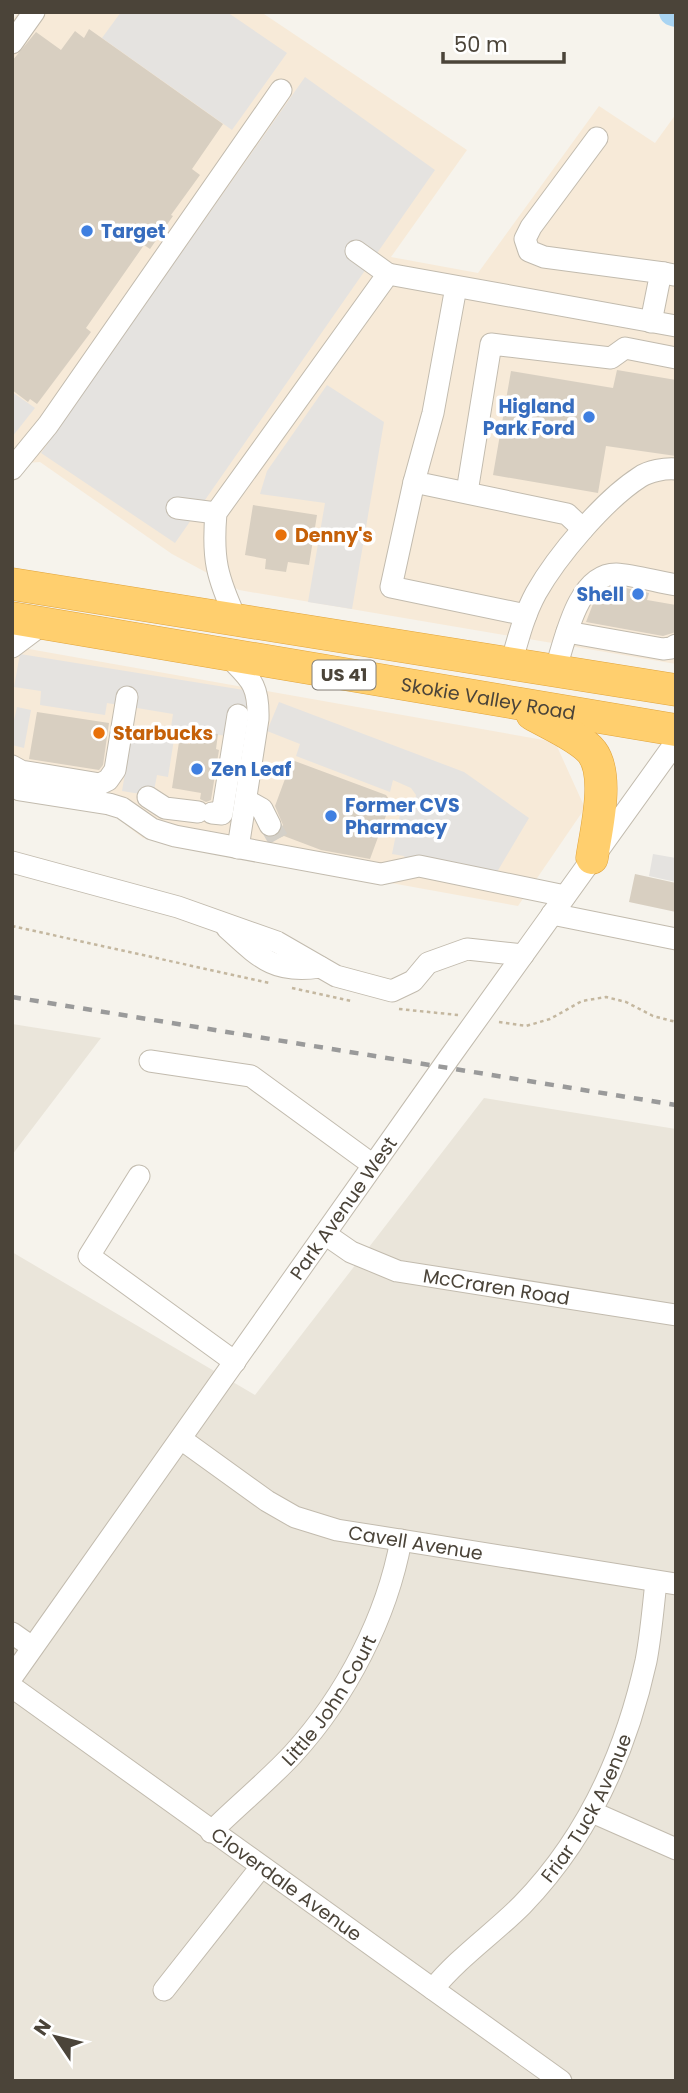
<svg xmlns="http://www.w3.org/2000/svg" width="688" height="2093" font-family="Poppins,sans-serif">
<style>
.residential{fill:#eae5da}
.commercial{fill:#f7ead8}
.parking{fill:#e5e3e0}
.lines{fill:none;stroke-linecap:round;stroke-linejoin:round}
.river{stroke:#a9d4f2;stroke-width:28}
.building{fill:#d8cfc1}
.minor-tunnel{stroke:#d4d0c8;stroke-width:21;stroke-dasharray:21 10;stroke-linecap:butt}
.minor-casing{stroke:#c2bbae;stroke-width:23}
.highway-casing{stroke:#e0a43c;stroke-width:33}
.path{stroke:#c4b79f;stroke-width:2.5;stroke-dasharray:3.5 3.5;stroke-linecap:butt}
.minor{stroke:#fff;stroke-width:21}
.highway{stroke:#ffcf6e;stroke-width:32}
.rail{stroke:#9a9a9a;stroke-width:4.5;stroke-dasharray:9 9;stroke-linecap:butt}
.shop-dot{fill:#3f7fe0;stroke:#fff;stroke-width:2.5}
.food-dot{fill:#e8710a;stroke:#fff;stroke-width:2.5}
.labels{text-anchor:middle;stroke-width:7;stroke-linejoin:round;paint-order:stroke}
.shield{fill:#fff;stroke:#817c74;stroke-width:2}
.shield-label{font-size:18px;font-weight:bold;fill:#4b4439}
.shop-label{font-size:19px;font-weight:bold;fill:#366cbe;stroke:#fff;text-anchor:start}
.food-label{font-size:19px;font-weight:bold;fill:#c56008;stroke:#fff;text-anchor:start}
.street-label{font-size:19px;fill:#4b4439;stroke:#fff}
</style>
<rect width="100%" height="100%" fill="#f6f3ec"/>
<path class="residential" d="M12,1024L101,1038L12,1155Z
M484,1098L676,1129V2081H12V1252L255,1395Z"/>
<path class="commercial" d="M18,12H261L467,150L391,257L478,273L599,106L655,143L676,114V664L239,590L172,554L40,462L12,464V21Z
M12,646L555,742L585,808L518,906L143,838L109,812L12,794Z"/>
<path class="parking" d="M121,12H227L287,53L232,130L102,38Z
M305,77L435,170L175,543L41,453Z
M327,385L384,422L352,609L308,602L325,503L260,494L267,471Z
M12,392L35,408L12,437Z
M20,654L250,691L244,727L226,736L171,727L173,714L107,703L105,715L40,705L41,691L14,687Z
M279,702L464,772L529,818L487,889L417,877L404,856L392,854L402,805L414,807L416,795L411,788L393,780L390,792L296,756L300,744L267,731Z
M17,707L31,710L24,748L12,745V729Z
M133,726L175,733L168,777L157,775L153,796L122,791Z
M653,854L676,858V882L649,876Z"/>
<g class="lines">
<path class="river" d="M673,12L676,13"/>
</g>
<path class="building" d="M89,29L223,124L192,169L200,175L171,215L173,216L150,249L144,245L86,328L91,332L37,404L30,399L28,402L12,390V61L36,32L61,50L75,31L84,38Z
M617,370L676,380V456L606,446L598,493L493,475L511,371L613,388Z
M253,505L317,515L309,565L288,562L286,572L265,569L266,559L245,555Z
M626,588L649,593L647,600L676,605V632L663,636L586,622L593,604L601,595L624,597Z
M37,712L109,723L103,765L99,770L29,759Z
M192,730L218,734L216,749L219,750L211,800L206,802L200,799L201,793L172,788L179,742L190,744Z
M292,760L386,795L391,802L370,859L321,850L284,836L274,840L273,837L281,833L283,825L275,806Z
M635,874L676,883V912L629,902Z"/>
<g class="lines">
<path class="minor-tunnel" d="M270,825L278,839"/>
<defs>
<g id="minor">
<path d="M12,43L34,12"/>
<path d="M597,138L531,227L525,239L529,251L544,257L664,273"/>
<path d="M356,251L388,274"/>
<path d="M456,287L433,413L414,482L567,514L583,529"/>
<path d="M651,322L660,277L664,273L674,275"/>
<path d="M12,469L48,425L281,90"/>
<path d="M414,482L391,587L526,615"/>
<path d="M467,492L491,344L611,358L625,348L676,358"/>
<path d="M177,508L216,513"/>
<path d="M236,619C217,577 212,559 216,513L388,274L676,326"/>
<path d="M567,632L663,649L671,648L676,645"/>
<path d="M12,647L44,623"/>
<path d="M227,655C250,679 259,683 258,719L238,848"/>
<path d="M511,664C518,639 524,615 536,593C557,556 604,500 640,477C649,471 665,468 676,469"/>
<path d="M555,671C565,641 577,574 616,574C635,575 657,582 676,585"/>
<path d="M12,766L21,771L100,784L108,780L115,770L127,697"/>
<path d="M12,784L20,790L109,804L122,808L152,829L175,836L381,874L419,866L565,896"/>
<path d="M148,797L165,808L198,812"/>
<path d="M246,800L262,809L270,825"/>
<path d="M212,813L222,814L238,715"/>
<path d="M12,862L178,907L277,942L336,976L392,991L413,981L428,963L467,949L523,955"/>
<path d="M552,914L676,939"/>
<path d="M227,928C260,958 274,974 320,967"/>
<path d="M150,1061L251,1076L373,1165"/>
<path d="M139,1176L89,1256L235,1362"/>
<path id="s1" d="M325,1234L351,1252L397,1271L676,1315"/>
<path id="s2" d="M181,1439L267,1501L295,1517L337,1530L676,1584"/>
<path d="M12,1633L32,1647"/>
<path id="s3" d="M12,1677L449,1058L676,742"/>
<path id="s4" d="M12,1687L561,2081"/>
<path d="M592,1812L676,1849"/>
<path id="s5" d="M211,1832C238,1805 268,1781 293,1754C346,1696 387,1617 401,1540"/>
<path id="s6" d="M433,1989C459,1957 493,1934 522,1905C588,1837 626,1752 646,1661C651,1635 653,1608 656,1582"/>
<path d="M164,1990L261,1867"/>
</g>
<g id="highway">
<path d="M12,584L676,690"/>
<path id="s7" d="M12,618L676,730"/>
<path d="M532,714C549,724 580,737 592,752C610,776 596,830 592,858"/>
</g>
</defs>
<use href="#minor" class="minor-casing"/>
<use href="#highway" class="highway-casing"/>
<path class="path" d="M12,926L269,983
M292,988L351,1001
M399,1009L458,1015
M499,1022L526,1026L550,1019L582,1001L606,997L626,1002L653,1016L676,1022"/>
<use href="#minor" class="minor"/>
<use href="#highway" class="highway"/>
<path class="rail" d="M12,997L676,1105"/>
</g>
<g class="shop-dot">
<circle cx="87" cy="231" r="7"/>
<circle cx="589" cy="417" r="7"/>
<circle cx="638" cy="594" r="7"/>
<circle cx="197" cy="769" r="7"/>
<circle cx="331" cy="816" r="7"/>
</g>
<g class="food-dot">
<circle cx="281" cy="535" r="7"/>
<circle cx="99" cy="733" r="7"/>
</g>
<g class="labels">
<rect class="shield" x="312.5" y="660.5" width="63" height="29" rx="5"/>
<g class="shield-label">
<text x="344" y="681">US 41</text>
</g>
<g class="shop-label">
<text x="101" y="238">Target</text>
<text x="575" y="413" text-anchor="end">Higland<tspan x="575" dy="22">Park Ford</tspan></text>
<text x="624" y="601" text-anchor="end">Shell</text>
<text x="211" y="776">Zen Leaf</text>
<text x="345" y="812">Former CVS<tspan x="345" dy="22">Pharmacy</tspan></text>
</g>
<g class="food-label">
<text x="295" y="542">Denny's</text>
<text x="113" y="740">Starbucks</text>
</g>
<g class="street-label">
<text dy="7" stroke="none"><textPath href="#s7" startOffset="483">Skokie Valley Road</textPath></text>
<text dy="7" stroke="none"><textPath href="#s3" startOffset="574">Park Avenue West</textPath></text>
<text dy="7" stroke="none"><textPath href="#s1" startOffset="182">McCraren Road</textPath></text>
<text dy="7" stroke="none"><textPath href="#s2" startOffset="262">Cavell Avenue</textPath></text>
<text dy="7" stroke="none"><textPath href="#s5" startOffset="178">Little John Court</textPath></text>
<text dy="7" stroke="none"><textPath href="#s6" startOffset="240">Friar Tuck Avenue</textPath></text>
<text dy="7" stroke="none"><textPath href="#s4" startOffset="338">Cloverdale Avenue</textPath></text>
</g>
</g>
<rect width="688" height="2093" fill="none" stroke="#4b4439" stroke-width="28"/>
<g transform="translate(56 2037) rotate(305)" stroke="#ffffff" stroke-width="5" paint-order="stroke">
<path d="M0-5L12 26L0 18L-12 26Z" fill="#4b4439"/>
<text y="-10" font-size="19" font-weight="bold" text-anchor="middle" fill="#4b4439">N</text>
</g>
<path d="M443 52v10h121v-10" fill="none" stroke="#4b4439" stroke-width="3.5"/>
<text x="454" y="52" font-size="21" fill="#4b4439" stroke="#ffffff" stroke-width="5" paint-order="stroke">50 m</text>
</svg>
